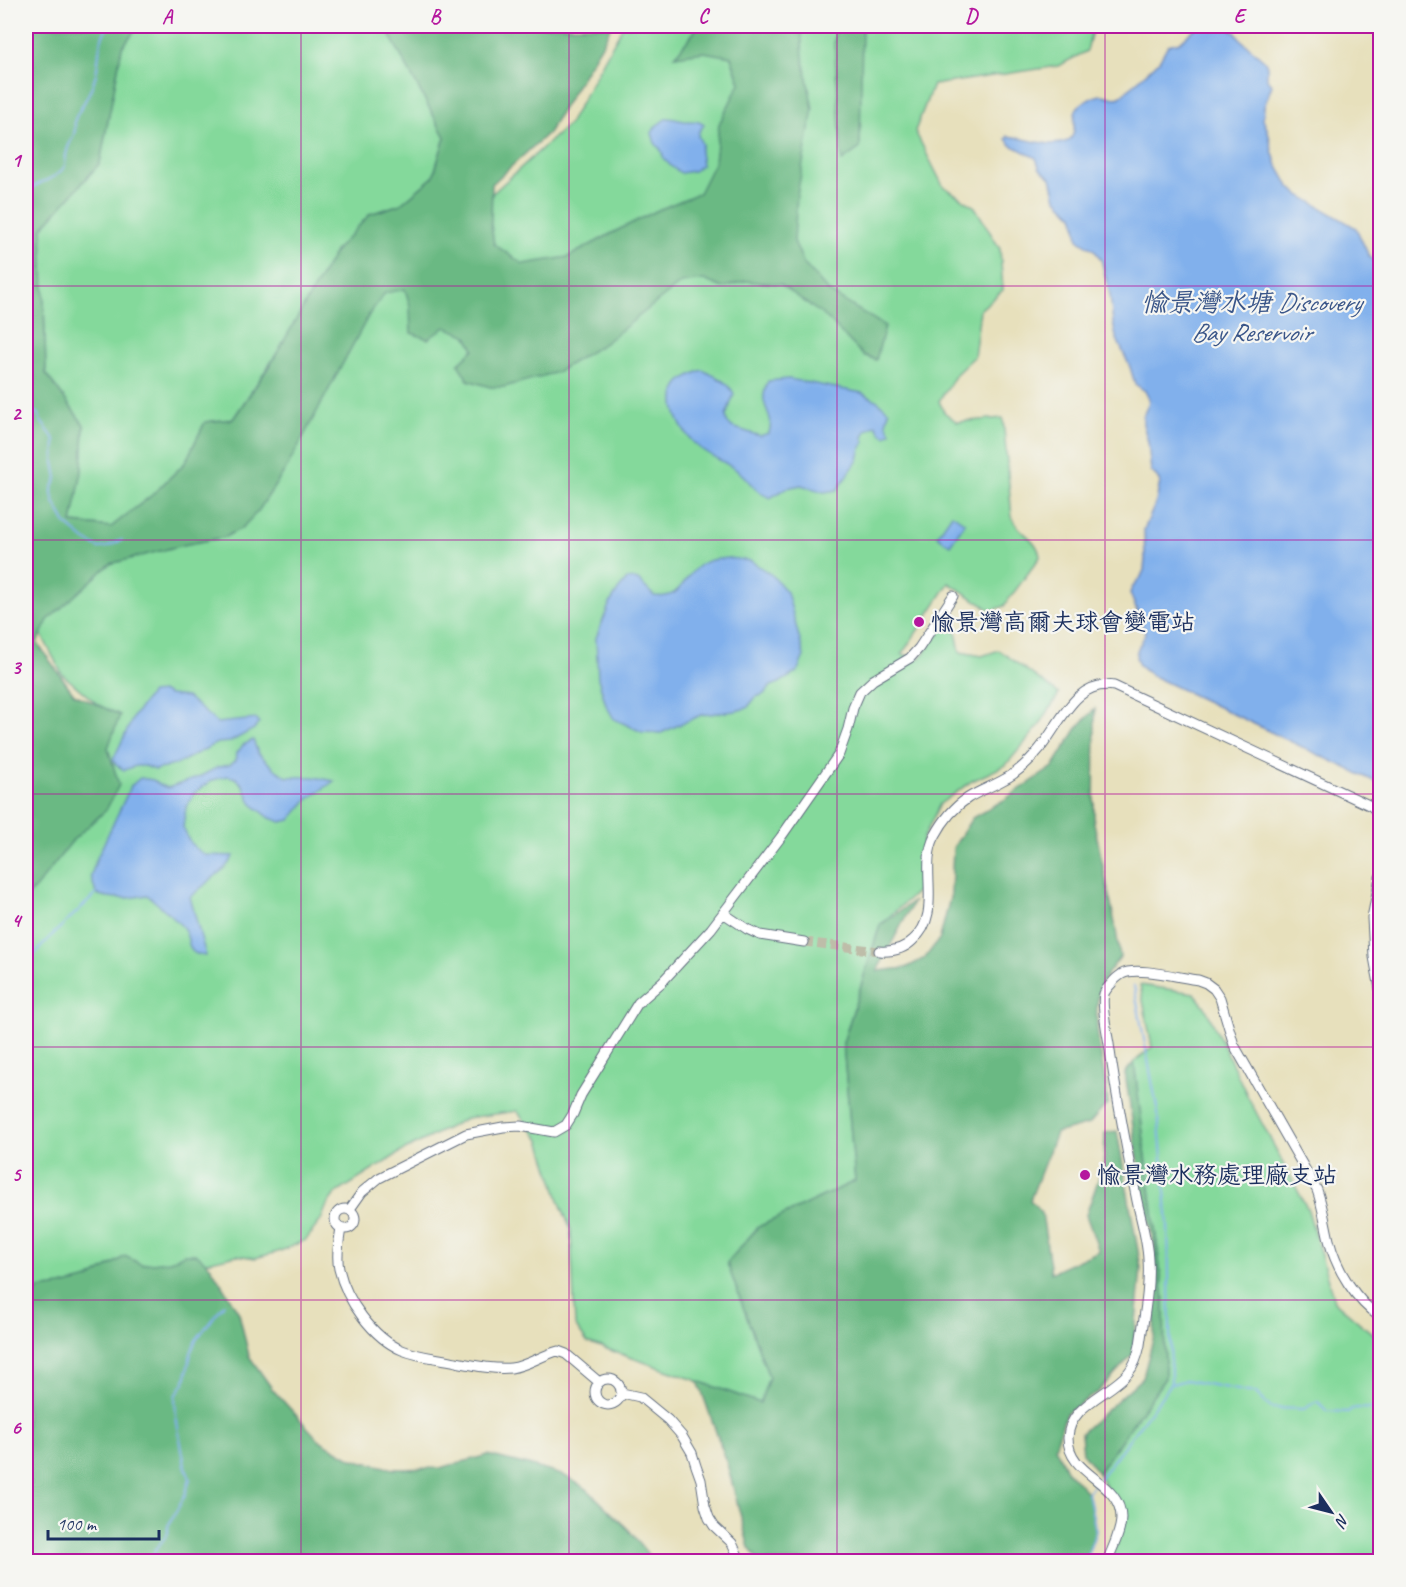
<svg xmlns="http://www.w3.org/2000/svg" width="1406" height="1587" font-family="Caveat,'LXGW WenKai TC',sans-serif">
<style>
.green{fill:#84d99b;stroke:#50847c;stroke-width:1.5}
.forest{fill:#6bb983;stroke:#437470;stroke-width:1.5}
.water{fill:#81b0ec;stroke:#4e70a5;stroke-width:1.5}
.lines{fill:none;stroke-linecap:round;stroke-linejoin:round}
.stream{stroke:#81b0ec;stroke-width:2}
.minor-tunnel{stroke:#bebda9;stroke-width:9;stroke-dasharray:9 4.5;stroke-linecap:butt}
.minor-casing{stroke:#626d7f;stroke-width:11}
.minor{stroke:#fff;stroke-width:9}
.grid{fill:none;stroke:#b5179e;stroke-width:1.5;stroke-opacity:0.55}
.poi-dot{fill:#b5179e;stroke:#f6f6f2;stroke-width:2}
.labels{text-anchor:middle;stroke-width:4.5;stroke-linejoin:round;paint-order:stroke}
.poi-label{font-size:24px;fill:#1b2f5e;stroke:#f6f6f2;text-anchor:start}
.water-label{font-size:26px;font-style:italic;fill:#3a5689;stroke:#f6f6f2}
.neatline{fill:none;stroke:#b5179e;stroke-width:2}
.grid-label{font-size:20px;text-anchor:middle;font-weight:bold;fill:#b5179e}
</style>
<rect width="100%" height="100%" fill="#f6f6f2"/>
<filter id="ink" filterUnits="userSpaceOnUse"><feTurbulence type="fractalNoise" baseFrequency=".0167" numOctaves="2"/><feDisplacementMap in="SourceGraphic" scale="12" xChannelSelector="R" yChannelSelector="G"/><feConvolveMatrix kernelMatrix="1 2 1 2 8 2 1 2 1" color-interpolation-filters="sRGB"/></filter>
<filter id="wash" filterUnits="userSpaceOnUse"><feTurbulence type="fractalNoise" baseFrequency=".008" numOctaves="4" result="noise"/><feDisplacementMap in="SourceGraphic" scale="24" xChannelSelector="R" yChannelSelector="G"/><feGaussianBlur stdDeviation="1.35" result="paint"/><feColorMatrix in="noise" values="0 0 0 0 0 0 0 0 0 0 0 0 0 0 0 0 0 1.4 0 .05"/><feComposite in="paint" operator="in"/></filter>
<g filter="url(#wash)">
<rect width="100%" height="100%" fill="#e7e0bc"/>
<path class="green" d="M138,26H385L445,137L433,177L401,204L370,214L233,419L205,422L185,463L152,495L111,527L72,523L82,470L84,425L46,374L42,228L100,163L122,47Z
M623,26H1093L1087,51L1058,66L933,85L915,131L943,186L975,207L1000,249L1003,290L980,310L974,357L957,373L939,401L944,412L957,422L1003,418L1012,518C1019,534 1038,538 1040,557L1004,606L992,611L949,583L902,654L919,659L953,616L960,652L982,656L999,650L1059,694L1039,726L1006,765L972,781L940,804L923,839L919,890L880,925L843,1043L855,1181L758,1227L727,1263L769,1377L760,1403L587,1342L575,1325L571,1230L560,1203L540,1140L517,1111L467,1118L401,1152L335,1194L327,1205L321,1220L306,1240L278,1252L255,1258L237,1255L39,1300L26,1324V879L103,709L62,674L35,622L358,304L461,222L569,124Z
M1140,985L1194,993L1205,1007L1248,1097L1308,1210L1334,1301L1374,1335L1380,1336V1561L1237,1562L1194,1557L1191,1561H1110L1125,1520L1098,1473L1165,1378L1164,1299L1134,1062L1152,1047Z"/>
<path class="forest" d="M26,26H138L122,47L100,163L42,228L46,374L84,425L82,470L72,523L111,527L152,495L185,463L205,422L233,419L270,365L336,250L370,214L401,204L433,177L445,137L385,26H611L603,43L548,133L492,184L491,224L494,244L523,264L568,257L616,231L656,211L699,193L715,161L719,124L740,83L731,57L704,52L675,56L695,31L697,26H801L803,57L813,109L797,195L794,241L804,264L829,292L885,326L876,360L863,355L827,318L780,284L745,281L722,288L704,280L681,283L605,343L557,372L504,387H490L468,380L458,364L474,349L466,335L445,327L428,339L411,333L410,306L405,289L385,293L370,313L287,467L259,510L242,528L225,537L183,545L110,564L48,620L37,643L74,694L120,715L108,748L119,785L106,810L73,840L37,886L26,898Z
M836,26H862L860,148L842,161L834,41Z
M1095,709L1094,823L1115,924L1120,957C1114,966 1102,978 1100,988C1090,1026 1105,1065 1108,1103L1089,1124L1056,1133L1030,1200L1042,1213L1051,1273L1099,1251L1086,1215L1104,1163L1105,1133L1117,1131L1141,1268L1133,1354L1098,1392L1066,1413L1055,1447L1066,1470L1088,1493L1096,1531L1085,1561H759L749,1548L726,1460L698,1381L760,1403L769,1377L727,1263L758,1227L855,1181L843,1043L880,925L914,901L877,971L906,968L925,958L940,938L951,894L953,848L972,818L1004,800L1053,767L1077,728Z
M1134,1062L1164,1300L1165,1378L1098,1473L1083,1454L1081,1433L1143,1377L1154,1336L1156,1279L1154,1244L1143,1193L1125,1073Z
M184,1254H197L211,1267L239,1313L249,1356L273,1390L319,1440L352,1459L394,1469L440,1468L488,1455L528,1465L565,1476L587,1489L629,1530L653,1561H26V1314L38,1289L61,1286L89,1279L125,1256L141,1264L170,1261Z"/>
<path class="water" d="M1198,26H1225L1236,33L1239,38L1265,61L1267,66V79L1272,85L1264,107L1263,119L1268,131L1272,150L1276,163L1289,186L1296,193L1356,228L1369,256L1380,266V784L1153,676C1141,669 1131,661 1139,646C1142,641 1144,638 1145,632L1130,593L1132,588L1140,579L1144,570L1145,559L1144,530L1156,502L1160,482L1157,477L1151,471L1148,442L1143,424V416L1148,405L1149,399L1145,391L1135,384L1130,367L1116,337L1113,323L1110,295L1101,259L1094,250L1078,239L1076,225L1073,215L1056,198L1051,178L1040,169L1036,158L1011,145L1006,139L1008,136C1024,138 1050,148 1065,142C1082,136 1068,114 1080,105C1085,101 1096,95 1102,95C1109,95 1112,100 1120,97L1159,61L1168,45L1180,42Z
M667,118C673,118 678,120 684,121C692,122 696,119 704,125L699,131L698,136L702,144L700,152L702,165L693,171L681,173L672,167L664,159L661,150L655,143L652,133L656,126Z
M702,370C715,376 728,381 734,394L726,416L727,422L732,427L760,436L769,433C774,417 766,413 764,400C763,393 766,387 768,381L789,379L862,393L876,400L889,411L886,423L891,432L886,436L881,433L876,425L866,431L863,437L865,442L861,447L858,460L837,490L824,492L801,485L787,488L770,498C766,496 762,494 758,491C751,485 746,477 738,471C724,461 708,456 695,444C680,429 667,404 678,385C683,377 694,374 702,370Z
M952,514L965,523L950,545L937,536Z
M729,558L751,561L773,576L787,592L804,656L797,672L779,683L771,686L764,694L756,697L747,708L735,711L701,715L661,733L642,732L614,719L606,705L598,678L596,638L610,603L618,590L627,579L638,580L654,596C683,600 681,578 700,565C708,559 719,559 729,558Z
M163,692L169,695L187,697L217,723L257,719L259,723L254,729L230,742L217,743L177,764L164,768L155,770L145,766H136L124,770L116,765L113,760L134,716L151,693Z
M253,740L258,753L275,769L287,777H313L334,781L307,800L290,820L281,822L270,818L252,804L243,785L236,778L227,776L213,780L194,793L186,808L183,827L189,840L194,847L205,855L234,856L225,868L190,897L206,956C184,954 192,942 184,929C178,920 161,907 152,899L147,895C129,899 113,900 96,894L91,876L96,860L131,786L140,778L153,780L160,785L168,788L199,777L218,767L230,765L235,760L237,753L243,745Z"/>
<g class="lines">
<path class="stream" d="M26,221C36,212 25,203 29,192C31,183 59,180 65,165C66,161 65,156 67,151C68,145 72,140 74,134C76,129 74,125 75,120C75,117 79,112 81,108C87,98 93,86 96,74C100,57 97,39 109,26
M26,401L27,408L38,414L40,420L55,440L54,462L57,478L52,489V494L54,502L66,524L85,540L99,548L107,547L122,540
M26,964L49,938L96,894
M1172,1384L1186,1380L1248,1392H1255L1271,1408L1304,1409L1317,1401L1327,1411L1348,1412L1356,1408L1380,1409
M1099,1479L1171,1384L1168,1225L1158,1113L1134,986
M151,1562L152,1555L168,1533V1526L185,1495L190,1479L185,1465L176,1417L175,1396L185,1381L191,1353L196,1340L224,1304
M1085,1562L1096,1531L1088,1493L1095,1483"/>
</g>
</g>
<g filter="url(#ink)">
<g class="lines">
<path class="minor-tunnel" d="M804,942L879,951"/>
<defs>
<path id="minor" d="M1380,877L1372,918L1374,957L1380,989
M723,913L747,929L760,935L804,942
M879,951C892,952 904,949 913,940C944,914 918,867 935,836C943,821 954,807 968,798C979,791 993,786 1005,779C1017,773 1027,763 1036,753C1059,729 1073,679 1114,686L1371,806L1380,814
M335 1219a10 10 0 1 1 20 0a10 10 0 1 1-20 0Z
M350,1209L362,1192L379,1178L466,1134L503,1127L520,1126L554,1132L566,1125L573,1114L581,1095L638,1003L662,982L711,929L781,837L839,754L848,729L853,708L860,692L873,680L910,658L919,648L953,596
M341,1228C339,1241 336,1256 339,1269C346,1300 373,1338 402,1350C419,1357 438,1358 456,1362C473,1365 493,1370 511,1368C527,1366 542,1355 558,1351L566,1354L599,1382
M595 1392a13 13 0 1 1 26 0a13 13 0 1 1-26 0Z
M622,1393L640,1397L668,1420L682,1436L692,1453L696,1466L701,1480L705,1506L709,1518L714,1526L732,1543L741,1562
M1107,1562C1112,1548 1121,1533 1121,1518C1121,1481 1068,1476 1068,1438C1069,1405 1109,1395 1128,1373C1135,1365 1138,1355 1140,1345C1144,1316 1150,1288 1148,1259C1147,1238 1140,1217 1136,1196C1126,1146 1116,1095 1109,1044C1107,1032 1101,1005 1104,994C1105,991 1109,986 1112,983C1114,980 1119,976 1122,974C1136,966 1181,978 1198,980L1206,983L1214,989L1220,998L1234,1045L1317,1190C1323,1207 1325,1223 1329,1240C1336,1269 1356,1301 1380,1317"/>
</defs>
<use href="#minor" class="minor-casing"/>
<use href="#minor" class="minor"/>
</g>
</g>
<path class="grid" d="M301,26V1562M569,26V1562M837,26V1562M1105,26V1562M26,286H1380M26,540H1380M26,794H1380M26,1047H1380M26,1300H1380"/>
<g class="poi-dot">
<circle cx="919" cy="622" r="6"/>
<circle cx="1085" cy="1175" r="6"/>
</g>
<g class="labels">
<g class="poi-label">
<text x="931" y="630">愉景灣高爾夫球會變電站</text>
<text x="1097" y="1183">愉景灣水務處理廠支站</text>
</g>
<g class="water-label">
<text x="1251" y="311">愉景灣水塘 Discovery<tspan x="1251" dy="30">Bay Reservoir</tspan></text>
</g>
</g>
<rect width="1406" height="1587" fill="none" stroke="#f6f6f2" stroke-width="66"/>
<g transform="translate(1331 1512) rotate(125)" stroke="#f6f6f2" stroke-width="4.5" paint-order="stroke">
<path d="M0-4.5L10 22L0 15L-10 22Z" fill="#1b2f5e"/>
<text y="-9" font-size="16" font-weight="bold" text-anchor="middle" fill="#1b2f5e">N</text>
</g>
<path d="M48 1530v9h111v-9" fill="none" stroke="#1b2f5e" stroke-width="3"/>
<text x="57" y="1530" font-size="18" fill="#1b2f5e" stroke="#f6f6f2" stroke-width="4.5" paint-order="stroke">100 m</text>
<rect x="33" y="33" width="1340" height="1521" class="neatline"/>
<g class="grid-label">
<text x="167" y="23">A</text>
<text x="435" y="23">B</text>
<text x="703" y="23">C</text>
<text x="971" y="23">D</text>
<text x="1239" y="23">E</text>
<text x="16" y="167">1</text>
<text x="16" y="420">2</text>
<text x="16" y="674">3</text>
<text x="16" y="927">4</text>
<text x="16" y="1181">5</text>
<text x="16" y="1434">6</text>
</g>
</svg>
